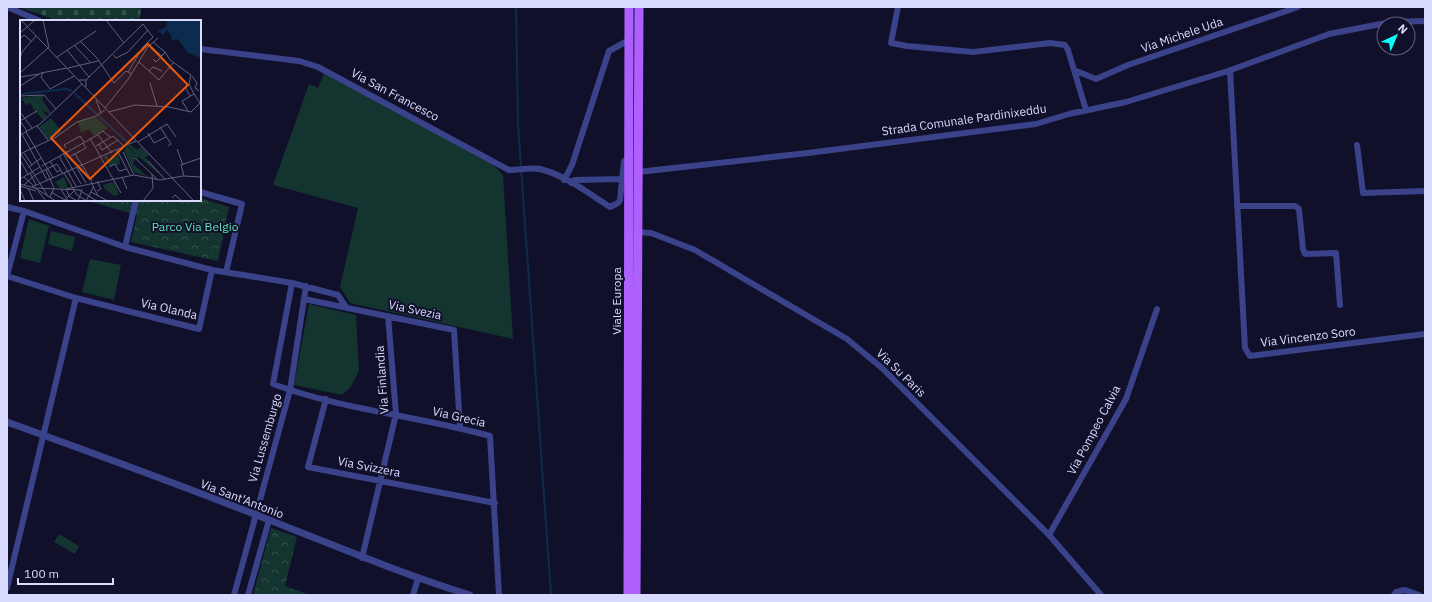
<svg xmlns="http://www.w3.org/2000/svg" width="1432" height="602" font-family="'IBM Plex Sans',sans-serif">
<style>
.forest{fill:url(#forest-crowns)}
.cemetery{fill:url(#cemetery-stones)}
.pitch{fill:#13342f}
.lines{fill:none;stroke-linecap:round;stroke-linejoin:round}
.stream{stroke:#0c2c4e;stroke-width:2}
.minor{stroke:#3a428a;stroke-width:6}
.tertiary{stroke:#3a428a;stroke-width:7}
.primary{stroke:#ae60ff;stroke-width:9}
.labels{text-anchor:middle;stroke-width:4;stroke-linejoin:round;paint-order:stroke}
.street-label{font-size:12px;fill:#d9daff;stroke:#11102a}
.park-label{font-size:12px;fill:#61e3b1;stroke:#11102a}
.inset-river{fill:none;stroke:#0c2c4e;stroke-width:2}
.inset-road{fill:none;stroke:#61617f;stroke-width:1}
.view{fill:#e8590c;fill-opacity:0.15;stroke:#e8590c;stroke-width:2}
.inset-edge{fill:none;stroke:#d9daff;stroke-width:2}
</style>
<defs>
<pattern id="forest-crowns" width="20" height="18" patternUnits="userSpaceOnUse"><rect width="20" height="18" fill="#13342f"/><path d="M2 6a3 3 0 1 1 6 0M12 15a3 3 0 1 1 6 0" fill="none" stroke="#35514e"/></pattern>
<pattern id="cemetery-stones" width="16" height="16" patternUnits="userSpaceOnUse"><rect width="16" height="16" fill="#13342f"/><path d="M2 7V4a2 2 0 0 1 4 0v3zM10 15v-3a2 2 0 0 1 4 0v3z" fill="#35514e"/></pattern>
</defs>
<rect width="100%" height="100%" fill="#11102a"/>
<path class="forest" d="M200,198L229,207L218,261L131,242L137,215L84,200H200Z
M271,528L297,537L285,586L310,595H253Z"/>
<path class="cemetery" d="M18,7H141L140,21H59Z"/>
<path class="pitch" d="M324,74L477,153L494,166L503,175L513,339L350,303L340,287L358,208L273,185L309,84L318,88Z
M29,219L49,226L40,263L20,258Z
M51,231L75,237L72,251L48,244Z
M90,259L121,265L114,300L82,292Z
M309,304L356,315L359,371L350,388L342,395L294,385Z
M59,534L79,546L75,554L54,542Z"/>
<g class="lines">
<path class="stream" d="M516,7L518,124L551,595"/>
<path class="minor" d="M7,7L40,21
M898,7L891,43L907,46L973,52L1050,43L1065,45L1068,50L1086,110
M200,49L299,61L318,67L509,170C519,170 530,167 540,169C565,175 588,193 610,207L618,203L620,200L624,161L629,159
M1074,70L1096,79L1128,65L1298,7
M1230,70L1245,348L1250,356L1425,334
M1357,145L1363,193L1425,191
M638,172L808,153L1036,124L1069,114L1126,102L1228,71L1329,34L1391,22L1425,21
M564,180L572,165L609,51L629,40
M571,183L574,180L622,179
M200,192L242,204L226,272
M1237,206H1295L1299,209L1303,249L1305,254L1336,253L1340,305
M7,207L24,211L125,247L212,270L292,283L338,295L346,307
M638,232L651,233L695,250L847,339L882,368L1049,535L1101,595
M125,247L136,200
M7,276L76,298L199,329L212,270
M7,276L24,211
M292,283L273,384C343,410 419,416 490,436L499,595
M304,299L454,330L460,427
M326,399L308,467L495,503
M1049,535L1126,399L1157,309
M362,558L396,414L388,316
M7,588L76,298
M234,595L290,390L306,286
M248,595L269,520
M413,595L418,579
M1394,595L1396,592L1405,590L1419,595"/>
<path class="tertiary" d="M7,422C90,452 172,482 254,514C326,542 396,572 470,595"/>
<path class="primary" d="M628,595L629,7
M636,595L639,7"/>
</g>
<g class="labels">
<g class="street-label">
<text transform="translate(1182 35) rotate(-19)" y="4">Via Michele Uda</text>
<text transform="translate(395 95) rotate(28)" y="4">Via San Francesco</text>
<text transform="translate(964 120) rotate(-8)" y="4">Strada Comunale Pardinixeddu</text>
<text transform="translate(617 301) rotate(-90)" y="4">Viale Europa</text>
<text transform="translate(169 309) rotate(13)" y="4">Via Olanda</text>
<text transform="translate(415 310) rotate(12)" y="4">Via Svezia</text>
<text transform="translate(1308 337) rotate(-7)" y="4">Via Vincenzo Soro</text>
<text transform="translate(901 373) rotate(44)" y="4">Via Su Paris</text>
<text transform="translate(382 380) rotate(-94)" y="4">Via Finlandia</text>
<text transform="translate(459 417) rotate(13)" y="4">Via Grecia</text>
<text transform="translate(1094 430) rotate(-62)" y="4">Via Pompeo Calvia</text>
<text transform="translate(265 438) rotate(-74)" y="4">Via Lussemburgo</text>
<text transform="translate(369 467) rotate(11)" y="4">Via Svizzera</text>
<text transform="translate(242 499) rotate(21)" y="4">Via Sant'Antonio</text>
</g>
<g class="park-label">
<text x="195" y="231">Parco Via Belgio</text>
</g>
</g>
<g transform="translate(20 20)">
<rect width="181" height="181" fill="#11102a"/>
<path d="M24,75L22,79L31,93L29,94L21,89L27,96L23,100L16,92L12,93L15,91L10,83L6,85L1,78ZM111,125L117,130L121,127L129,135L125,137L144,158L119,137L117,139L114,137L116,134L107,126ZM92,162L95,163L99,174L94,176L85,169L83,165Z" fill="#13342f"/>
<path d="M107,126L116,135L113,144L128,157L114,152L104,131ZM86,135L89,139L99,135L100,144L89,146L84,137Z" fill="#13342f"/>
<path d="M31,98L42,112L28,119L19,107Z" fill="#13342f"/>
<path d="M76,97L88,108L74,116L69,109L61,113L58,102ZM44,157L48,168H40L35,162Z" fill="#13342f"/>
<path d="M148,0H181V38L168,33L158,19L152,21L151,15L147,10L143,15L138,11L146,7Z" fill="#0c2c4e"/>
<path class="inset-river" d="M54,73L108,123M0,74L47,69L52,71"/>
<path class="inset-road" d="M1,0L174,181M23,0L29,28M86,0L104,23M0,13L15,0M0,19L4,15L11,21M60,21L77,38L94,63L106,51L112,54M133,22L145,32L142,36M54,25L70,42M129,25L142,36L136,42L133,39M47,30L69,57M145,32L150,40L171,55L169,64L174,74L162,81L168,91M93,35L96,38L108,32L128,10M37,37L76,11M0,39L2,32L16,16M119,42L139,60L154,42M48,48L78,41M129,51L133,47L142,51M0,53L28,28M23,53L21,57L30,69L54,56M172,56L177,63L175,68L179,71M0,57L19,54M59,60H66V67M66,60L123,4L133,17L123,27L108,52M130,63L137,86M169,64L165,67L170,76M0,66L21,53L47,48M0,76L24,75L36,89M76,80L81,93M85,88L109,58L127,28L138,18M0,92L12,108M89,92L115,85L149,87L171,92L180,83L174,74M0,101L17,91M0,101L7,111M17,106L28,120M140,107L151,124L148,126M6,112L33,158M128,113L134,123L146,117M2,114L27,160M0,115L20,104L62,64M78,115L92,133M74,117L83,111L90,117M70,118L101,173M118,122L147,104L156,117M79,124L82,130L98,120M76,126L93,116L105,127M46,128L44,125L60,116L64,122M157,129L163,145M97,130L110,155M46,131L49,137L66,128L63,123M103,132L114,155M4,133L12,145M43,133L61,164M0,134L36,117L57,102L76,96L85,90M1,134L28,176M55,134L72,161M39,136L56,166M115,138L137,159M0,140L8,154M30,141L37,152L40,150M128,141L145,159M22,146L74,117M9,147L21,138M89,147L95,144L99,151L107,149M57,148L66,163M26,150L34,168L30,177M10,153L16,165M44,153L57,175L67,181M164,156L161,145L181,138M4,157L14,166M102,157L107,169M0,159L20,147M71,162L78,176M0,164L15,168L36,181M4,165L15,155L37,144L43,154M0,166L16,171M12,167L116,121M8,168L14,181M14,168L62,170L58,181M0,169L5,181M41,169L48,181M46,169L114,155L140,160L163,156L181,157M46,169L49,176L57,181M59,170L77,181M18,171L26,181M77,171L81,169L77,161M31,172L45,180M71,172L88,181M152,178L155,175L162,181M44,181L55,170M66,181L74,166M123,181L133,168L132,154"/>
<path class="view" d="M128,24L168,65L70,159L31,118Z"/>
<rect width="181" height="181" class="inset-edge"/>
</g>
<rect width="1432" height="602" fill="none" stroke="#d9daff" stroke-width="16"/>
<g transform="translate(1396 36) rotate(44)"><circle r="19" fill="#11102a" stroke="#61617f"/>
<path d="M0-3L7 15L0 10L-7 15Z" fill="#05fff7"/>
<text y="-6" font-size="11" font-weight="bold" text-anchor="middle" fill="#d9daff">N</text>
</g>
<path d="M18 578v6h95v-6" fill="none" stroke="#d9daff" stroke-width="2"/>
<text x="24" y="578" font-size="12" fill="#d9daff" stroke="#11102a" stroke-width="3" paint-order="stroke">100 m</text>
</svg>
